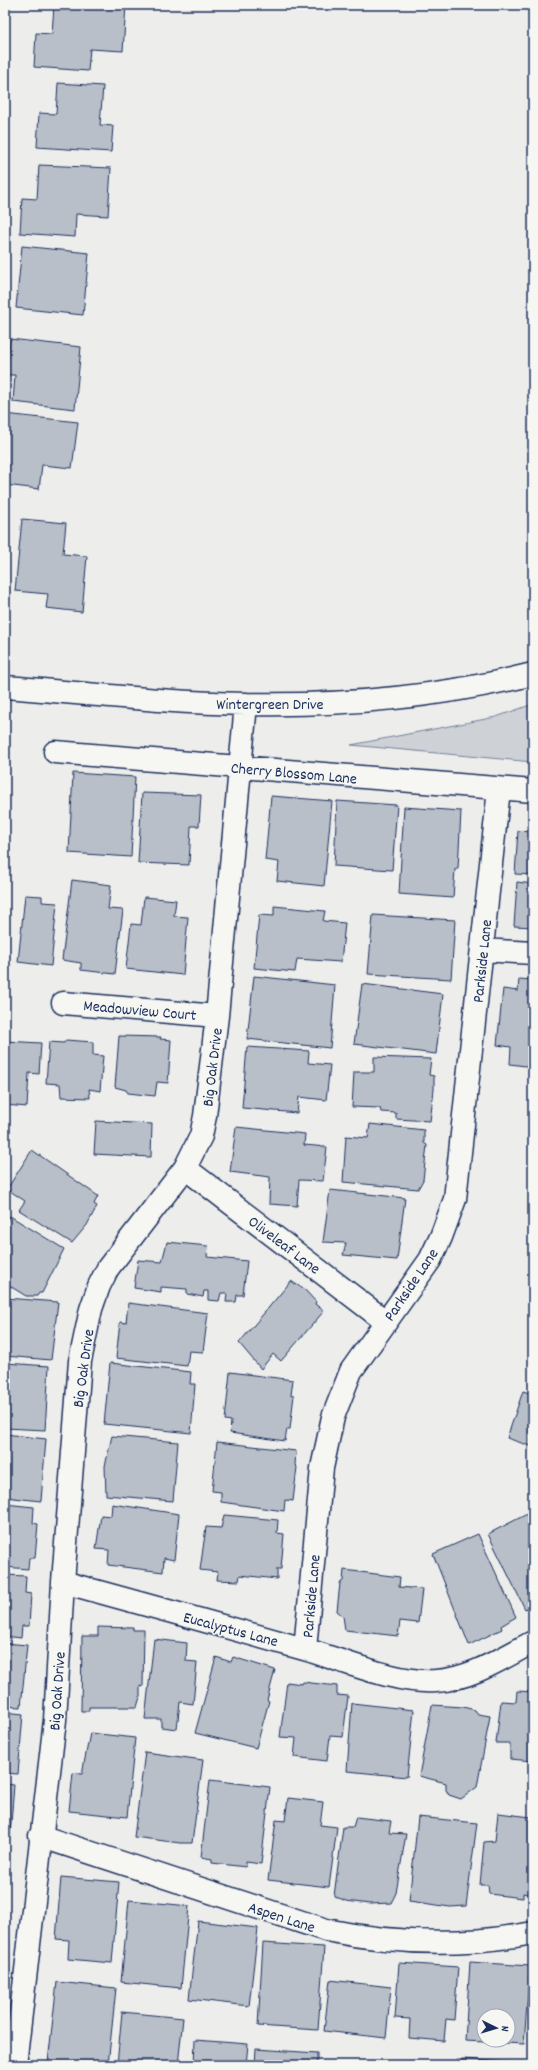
<svg xmlns="http://www.w3.org/2000/svg" width="538" height="2070" font-family="Dekko,sans-serif">
<style>
.green{fill:#ced2d7;stroke:#74809a}
.building{fill:#b9bfc8;stroke:#1b2f5e;fill-rule:evenodd}
.lines{fill:none;stroke-linecap:round;stroke-linejoin:round}
.minor-casing{stroke:#1b2f5e;stroke-width:25}
.minor{stroke:#f6f6f2;stroke-width:22}
.labels{text-anchor:middle;stroke-width:3;stroke-linejoin:round;paint-order:stroke}
.street-label{font-size:16px;fill:#1b2f5e;stroke:#f6f6f2}
</style>
<rect width="100%" height="100%" fill="#edeeec"/>
<filter id="ink" filterUnits="userSpaceOnUse"><feTurbulence type="fractalNoise" baseFrequency=".025" numOctaves="2"/><feDisplacementMap in="SourceGraphic" scale="8" xChannelSelector="R" yChannelSelector="G"/><feConvolveMatrix kernelMatrix="1 2 1 2 8 2 1 2 1" color-interpolation-filters="sRGB"/></filter>
<g filter="url(#ink)">
<path class="green" d="M533,704V762L351,745L496,717Z"/>
<path class="building" d="M54,5H126L123,51L90,49L88,71L34,67L36,33L52,34Z
M58,83L103,86L100,125L113,126L111,152L37,147L39,113L56,114Z
M39,165L111,168L108,216L76,214L75,237L20,233L22,198L37,199Z
M22,246L89,253L83,315L16,308Z
M10,339L81,347L75,409L13,402L15,375H7Z
M5,414L78,422L72,468L42,465L39,489L5,485Z
M22,519L66,523L63,554L87,556L82,612L46,608L48,594L15,591Z
M73,773L135,777L131,857L69,853Z
M142,793L201,795L199,826H191L189,865L138,863Z
M271,796L332,801L324,886L277,881L279,862L265,860Z
M337,801L397,805L392,870L334,866Z
M404,807L461,811L458,869H455L453,898L399,894Z
M518,831L533,832V875L515,874Z
M72,880L111,885L108,909L123,910L115,974L81,970V963L62,960Z
M517,882L533,884V927L514,926Z
M25,895L42,896V902L57,903L51,966L18,962Z
M144,897L176,900L174,916L188,917L183,975L126,969L131,924L141,925Z
M274,906L325,911L323,921L345,923L341,962L297,959L295,972L254,968L259,915L274,916Z
M373,915L455,920L451,979L368,974Z
M254,976L335,985L330,1048L247,1039Z
M519,979L533,980V1067L510,1064L511,1047L497,1045L503,989L518,991Z
M362,984L443,994L436,1054L354,1044Z
M119,1036L161,1037L160,1039L171,1040L168,1083L157,1082L155,1096L128,1093L126,1090L115,1087Z
M66,1040L93,1042V1055L103,1056L100,1091L89,1089L90,1098L61,1097L60,1084L46,1083L49,1042L64,1043Z
M5,1041L41,1043L39,1074L29,1073L27,1107L5,1105Z
M247,1047L309,1051L308,1063L330,1065L326,1100L299,1097L297,1113L242,1108Z
M374,1057L431,1059L429,1075L434,1076V1090L430,1121L396,1119V1113L381,1112L380,1108L352,1107L354,1072H374Z
M96,1121L152,1124L151,1157L94,1154Z
M370,1124L424,1130V1143L427,1145L423,1180L418,1189L343,1182L346,1136L368,1138Z
M236,1127L305,1134L304,1145L327,1147L323,1181L299,1180L297,1206L269,1204L270,1177L230,1172Z
M32,1150L98,1196L94,1204L97,1206L87,1225L72,1243L19,1210L25,1201L7,1189Z
M330,1190L405,1198L397,1260L343,1255L346,1243L323,1242Z
M10,1216L64,1249L42,1293H39L37,1296H26L5,1283V1223Z
M167,1242L208,1246L207,1257L247,1261L243,1295H237L236,1302H226L227,1293H221L219,1301L208,1300V1291H204L203,1297L187,1294V1289L161,1287V1292L134,1288L138,1260L162,1262Z
M291,1281L305,1290L316,1302L315,1304L324,1311L281,1361L273,1354L261,1369L239,1343Z
M5,1298L58,1302L51,1360L5,1356Z
M128,1303L208,1313L203,1352L189,1351L187,1366L116,1358L120,1322L126,1323Z
M5,1363L49,1366L45,1430L5,1428Z
M110,1363L191,1372L190,1384H195L191,1433L104,1424Z
M230,1372L293,1380L291,1395H294L290,1429H287L285,1441L230,1433L231,1421L225,1420Z
M523,1391L533,1394V1447L507,1438Z
M5,1434L46,1439L41,1501L5,1497Z
M112,1436L178,1442L173,1501L106,1495L105,1466Z
M217,1442L296,1451L295,1465L297,1467L293,1501L285,1500L284,1511L221,1502V1492L212,1491Z
M5,1504L34,1507L33,1523L38,1524L35,1558H29L28,1569L5,1567Z
M112,1504L179,1514L174,1560L164,1558L163,1572L108,1565L109,1550L96,1549L101,1515L111,1516Z
M533,1511V1606L525,1609L488,1534Z
M224,1515L278,1520L277,1533L284,1534L281,1569H277V1579L240,1575L239,1581L217,1580L218,1572L200,1570L206,1527L221,1528Z
M478,1534L516,1617L501,1626L502,1629L469,1645L433,1554Z
M344,1570L400,1577L399,1587L422,1589L418,1623L400,1621L398,1636L345,1630L343,1616L337,1611L340,1583L343,1581Z
M5,1575L26,1576L25,1593L31,1594L29,1626H22L21,1638L5,1636Z
M98,1627L133,1628V1630H144L143,1687L140,1686V1697L137,1707H89V1711H81L82,1636H98Z
M154,1639L187,1643L186,1661L197,1662L193,1704L180,1702L177,1729L161,1727V1719H145Z
M5,1643L27,1645L21,1707L5,1706Z
M216,1657L231,1662L233,1657L275,1670L267,1700L269,1701L256,1748L195,1733Z
M287,1682L302,1684L303,1682L337,1686V1695L348,1696L343,1737L330,1736L327,1761L294,1757L296,1738L280,1737Z
M517,1691L533,1692V1761L510,1759V1743H496L501,1701L516,1702Z
M352,1703L414,1710L407,1777L347,1771Z
M432,1705L463,1707L475,1710L478,1714L490,1716L477,1787L461,1799L449,1795L446,1790V1783L419,1776Z
M5,1712L23,1714L18,1774L5,1773Z
M90,1733L135,1738L127,1817L69,1811L73,1773L82,1774Z
M145,1752L203,1760L192,1843H180L134,1837Z
M210,1780L270,1787L261,1864L246,1862V1867L212,1863V1859L201,1857Z
M5,1784L14,1785L10,1836H5Z
M288,1798L323,1802L320,1825L337,1827L329,1887L268,1880L276,1820L285,1821Z
M498,1813L531,1817L533,1895L523,1893V1898L489,1894L488,1885H480L484,1842L495,1841Z
M356,1817L391,1821L389,1833L406,1834L396,1893L391,1903L370,1904L346,1901L334,1896L343,1827H353Z
M418,1817L477,1823L466,1906L450,1907L409,1901Z
M5,1853H8L5,1882Z
M61,1877L119,1882L112,1963L68,1959L69,1940L56,1939Z
M129,1900L189,1906L181,1988L121,1982Z
M198,1921L258,1928L249,2006L189,1999Z
M263,1943L324,1947L318,2030L258,2026Z
M470,1962L530,1966L524,2044L465,2041ZM484,2016H508V2040H484Z
M399,1963L458,1967L454,2020L446,2019L444,2041L409,2038L410,2019L395,2018Z
M330,1980L391,1987L386,2038L324,2031Z
M57,1982L116,1988L108,2065H74L48,2062Z
M122,2012L183,2018L178,2065H117Z
M195,2040L248,2044L246,2065H194Z
M256,2049L317,2053V2065H255Z
M462,2059L525,2063V2065H461Z"/>
<g class="lines">
<defs>
<path id="minor" d="M5,687C85,693 166,703 246,704C342,706 440,697 533,674
M55,752L533,791
M483,950L533,953
M63,1003L217,1016
M185,1168L385,1321
M63,1582C143,1604 224,1626 304,1649C342,1660 397,1684 436,1681C471,1679 502,1658 533,1642
M305,1649L322,1468L333,1417L351,1371L430,1260L441,1237L455,1199L499,789
M40,1836L326,1930C394,1944 464,1946 533,1933
M15,2065L55,1720L63,1582L80,1361L91,1309L99,1286L108,1268L185,1168L201,1136L205,1116L217,1016L246,704"/>
</defs>
<use href="#minor" class="minor-casing"/>
<use href="#minor" class="minor"/>
</g>
</g>
<g class="labels">
<g class="street-label">
<text x="270" y="709">Wintergreen Drive</text>
<text transform="translate(294 772) rotate(5)" y="6">Cherry Blossom Lane</text>
<text transform="translate(481 961) rotate(-84)" y="6">Parkside Lane</text>
<text transform="translate(140 1009) rotate(5)" y="6">Meadowview Court</text>
<text transform="translate(211 1067) rotate(-83)" y="6">Big Oak Drive</text>
<text transform="translate(285 1244) rotate(37)" y="6">Oliveleaf Lane</text>
<text transform="translate(410 1284) rotate(-56)" y="6">Parkside Lane</text>
<text transform="translate(82 1368) rotate(-82)" y="6">Big Oak Drive</text>
<text transform="translate(310 1596) rotate(-85)" y="6">Parkside Lane</text>
<text transform="translate(231 1628) rotate(15)" y="6">Eucalyptus Lane</text>
<text transform="translate(56 1691) rotate(-86)" y="6">Big Oak Drive</text>
<text transform="translate(282 1916) rotate(18)" y="6">Aspen Lane</text>
</g>
</g>
<rect width="538" height="2070" fill="none" stroke="#f6f6f2" stroke-width="20"/>
<rect x="10" y="10" width="518" height="2050" fill="none" stroke="#1b2f5e" stroke-width="1.5" filter="url(#ink)"/>
<g transform="translate(496 2028) rotate(95)"><circle r="19" fill="#f6f6f2" stroke="#9ea6b7"/>
<path d="M0-3L7 15L0 10L-7 15Z" fill="#1b2f5e"/>
<text y="-6" font-size="11" font-weight="bold" text-anchor="middle" fill="#1b2f5e">N</text>
</g>
</svg>
